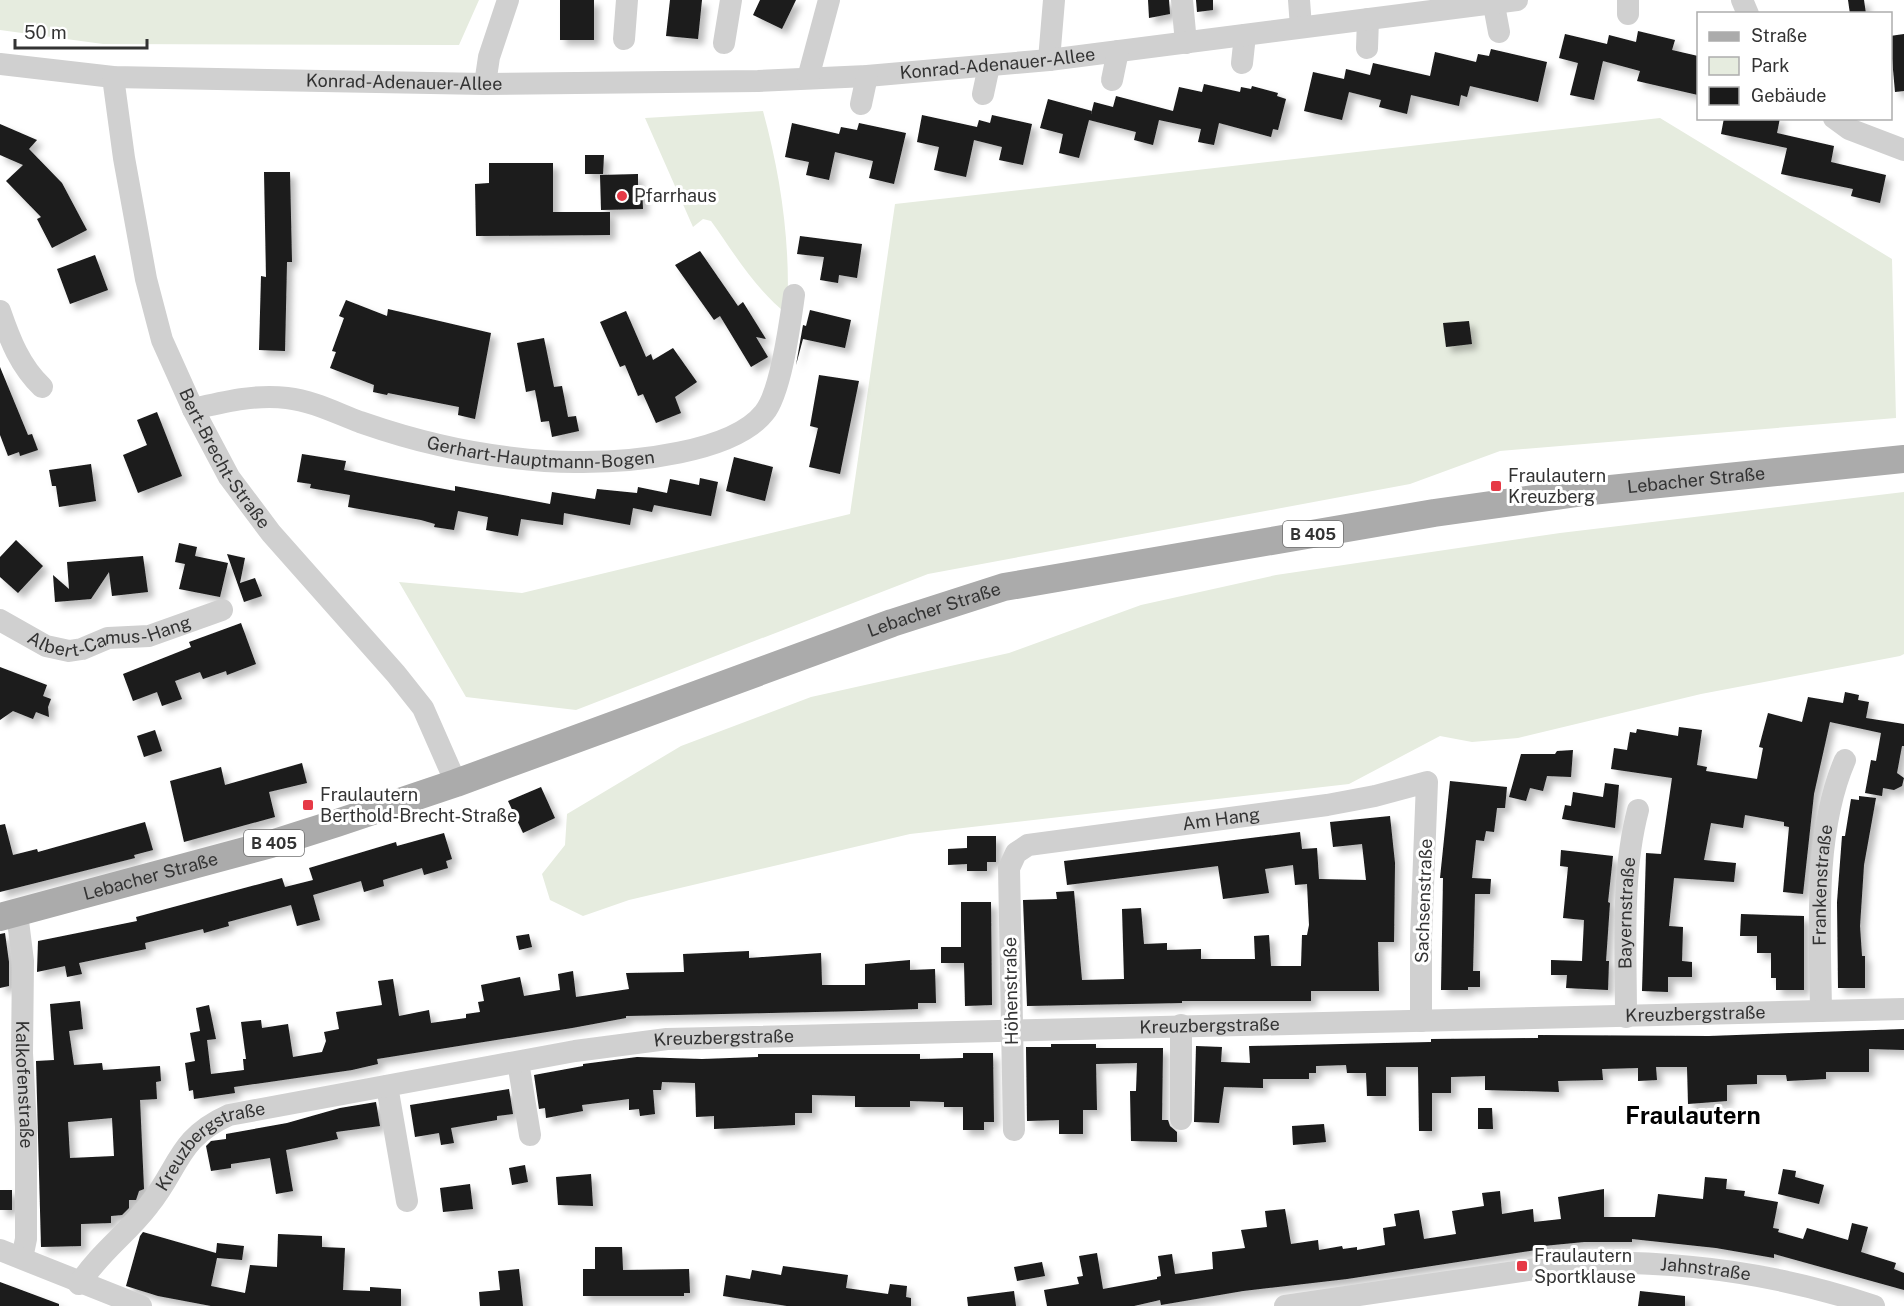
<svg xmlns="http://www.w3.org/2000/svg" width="1904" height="1306" font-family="'Public Sans',sans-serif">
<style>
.green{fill:#e6ecdf}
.building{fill:#1a1a1a;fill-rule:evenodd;filter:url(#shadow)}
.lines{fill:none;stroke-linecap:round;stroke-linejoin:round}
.minor{stroke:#d0d0d0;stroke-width:22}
.major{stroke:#ababab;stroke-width:28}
.poi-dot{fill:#e63946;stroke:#fff;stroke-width:2}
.labels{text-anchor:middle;stroke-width:6;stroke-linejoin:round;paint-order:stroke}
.shield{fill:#fff;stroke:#707070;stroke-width:1.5}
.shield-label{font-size:16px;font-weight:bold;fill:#333}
.street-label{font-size:18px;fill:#333;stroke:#fff}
.poi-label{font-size:18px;fill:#333;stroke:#fff;text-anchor:start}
.district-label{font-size:24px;font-weight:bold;fill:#000;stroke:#fff}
</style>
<defs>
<filter id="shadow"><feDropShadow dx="5.5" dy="5.5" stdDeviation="3" flood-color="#0004"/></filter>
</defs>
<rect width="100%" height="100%" fill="#fff"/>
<path class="green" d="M0,0H479L459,45L103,44L0,30Z
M763,111C781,177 791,245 787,314C755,289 734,253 711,221L703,219L693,227L645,118Z
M1660,118L1892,259L1896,418L1500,451L1410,484L928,574L576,710L466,697L399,582L522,593L850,514L895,204Z
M1904,492V654L1900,656L1701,694L1518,738L1472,742L1440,736L1349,784L910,834L629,900L583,916L550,900L542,874L565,845L567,814L681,746L811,697L1009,653L1141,605L1276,575L1560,533Z"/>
<path class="building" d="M560,0H594V40H560Z
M670,0H702L698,39L666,36Z
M760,0H796L782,29L753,15Z
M1148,0H1169L1170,14L1149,18Z
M1196,0H1213V10L1197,12Z
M1848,0H1864L1866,14H1850Z
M1638,31L1675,40L1672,50L1698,56V95L1637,81L1640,71L1603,61L1594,100L1570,95L1578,63L1559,58L1565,34L1607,44L1609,35L1636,42Z
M1904,34V91L1895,92L1890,36Z
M1491,49L1547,62L1538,102L1470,86L1467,97L1461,95L1459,106L1411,95L1407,114L1379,107L1381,100L1349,92L1342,120L1304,111L1313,72L1344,79L1346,69L1370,75L1373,63L1430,76L1435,52L1476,62L1478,54L1489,56Z
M1204,84L1240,92L1241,87L1251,89L1252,86L1278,93L1277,96L1286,99L1278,130L1273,129L1271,137L1219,123L1214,145L1198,142L1201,129L1159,120L1153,145L1134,140L1136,132L1089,120L1079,158L1059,153L1063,134L1040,128L1048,99L1092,111L1091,114L1094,102L1113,107L1116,96L1173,111L1179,87L1202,92Z
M922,115L977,127L979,120L990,123L992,115L1032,124L1023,165L999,160L1002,147L974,140L966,177L934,170L939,147L917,142Z
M1724,118H1780L1777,133L1834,146L1831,162L1886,175L1880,203L1851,196L1853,189L1781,174L1787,148L1721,134Z
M792,123L839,134L841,127L857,130L859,123L906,133L894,184L869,178L873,161L835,152L829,180L806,175L809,162L785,157Z
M0,124L37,140L29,149L62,183L87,230L52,248L37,219L41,217L6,181L23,165L0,155Z
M585,155H604L603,174H585Z
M489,163H553V212H610V235L476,236L475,184L489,183Z
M264,172H290L292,262H287L285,351L259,350L261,276L266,277Z
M638,174V187H642L643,209L601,210L600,175Z
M800,236L862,244L857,278L839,275L838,283L820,280L824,257L797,254Z
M700,251L738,306L743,302L766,339L756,337L768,357L751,367L720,316L714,320L675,265Z
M95,255L108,290L70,304L57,269Z
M346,300L387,316L388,309L491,333L475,419L458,415L459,407L388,393L387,395L373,392L374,385L330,368L336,352L332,351L344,318L339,316Z
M810,310L851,320L845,348L803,339L796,365L803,325L806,326Z
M626,311L646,357L651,354L653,360L673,348L697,382L675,397L681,413L656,423L643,394L638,396L625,365L620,367L600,322Z
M1469,321L1472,344L1446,347L1443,323Z
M544,338L554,387L562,386L568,417L576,416L579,431L552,437L549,421L541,422L535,390L526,392L517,343Z
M0,367L28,435L32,434L38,450L20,456L19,452L8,456L0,435Z
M819,375L859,381L840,474L809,467L818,428L810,426Z
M157,412L182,476L138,493L123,455L147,445L137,420Z
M302,454L346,461L344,470L455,491V486L550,504L552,492L595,499L597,489L637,493L638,487L667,493L670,479L699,485L700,478L718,482L711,516L654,505L652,512L633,508L630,525L564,513L563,525L521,519L518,536L486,530L488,517L458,511L454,530L434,527L435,524L421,520L348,507L350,495L310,488L311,484L297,482Z
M734,457L773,467L765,501L726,491Z
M91,464L96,501L59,507L56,486H52L49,470Z
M16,540L43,566L18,593L0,577V557Z
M179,543L197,547L195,556L228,563L220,597L179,589L185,564L175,562Z
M227,554L245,558L240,583L255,578L262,596L244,602Z
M143,556L148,592L112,596L109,572L91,599L55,602L53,575L69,589L67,562Z
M241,623L256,664L227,675L226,671L203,679L200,672L175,681L182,699L162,706L157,692L133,701L123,674L191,647L189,642Z
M0,667L47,685L43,696L51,699L48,707L49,717L36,712L33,719L13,711L0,720Z
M1845,692L1859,695L1858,700L1869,702L1866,718L1904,724V746H1902L1897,773L1904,778L1902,786L1894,790L1883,788L1882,796L1865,793L1871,760L1876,761L1881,733L1830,722L1814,794L1803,894L1783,892L1789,827L1784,826V822L1745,815L1743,828L1711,823L1704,860L1736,863L1734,882L1674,878L1669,926L1683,927L1682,961L1692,962V977H1668V992L1642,991L1646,853L1661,854L1672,778L1611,769L1614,748L1627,750L1630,732L1636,733L1637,729L1678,736L1679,727L1702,730L1697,765L1707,767L1706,771L1757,779L1763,748L1759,747L1768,713L1802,722L1808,697L1843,703Z
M155,730L162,751L144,757L137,736Z
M1573,750L1571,777L1547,776L1543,791L1530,788L1526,801L1509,797L1521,754H1555L1557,751Z
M302,763L307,783L269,792L275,817L184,842L170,781L221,767L225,785Z
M1450,781L1507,787L1505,808H1497L1494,832L1486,831L1484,841L1476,840L1472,878L1491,879L1490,894H1475L1473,971H1480V987H1468V990H1441L1443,878H1440Z
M1605,783L1619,785L1615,828L1562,819L1565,805L1571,806L1573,792L1603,797Z
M541,787L555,818L523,833L508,801Z
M1859,796L1876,798L1864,865L1860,926L1862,956H1865V988H1838L1837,902L1842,836H1845L1851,799L1859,800Z
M1390,816L1395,863L1394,942H1378L1379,991H1311V1001H1182V1003L1027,1006L1023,900L1057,899L1056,892L1074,891L1082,980L1124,979L1122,909L1141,908L1144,944L1167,943V950L1201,949V959H1255L1254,936L1269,935L1271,966H1301L1302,935H1307L1309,925L1307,884L1295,885L1293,865L1265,869L1269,893L1223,899L1218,866L1067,885L1064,861L1300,832L1302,849L1317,848L1319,879L1366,880L1362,844L1333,847L1330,822Z
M145,822L153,850L134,855L135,858L0,892V825L5,824L13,855L37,849L38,852Z
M444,833L452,859L446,861L448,868L424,875L422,868L383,880L384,886L364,892L361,881L313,895L320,920L297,926L291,905L228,922L229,926L204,933L203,929L145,943L146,949L79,963L82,974L67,977L65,966L37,972L38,941L137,921L136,917L282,878L285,887L313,880L309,868L396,842L397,846Z
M967,836H996V862H987V871H967V864L948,865V849L967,848Z
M1561,850L1613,856L1608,902L1610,903L1606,961H1609L1608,990L1566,988L1567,975H1551V960L1582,961L1584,920L1563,918L1568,867L1560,866Z
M961,902H991L992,1005L965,1006L964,963H941V947H961Z
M1741,914L1804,916V990H1776V978H1771V953H1757V936H1740Z
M5,933L9,962V986L0,988V934Z
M529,934L532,947L519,950L516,936Z
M749,951V958L821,953L822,985H865V964L910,960V970L935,969L936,1003H918V1009L861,1011L626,1016V1018L572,1028L377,1059L378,1064L352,1070L234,1087L235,1093L194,1099L193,1090L189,1091L185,1063L195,1061L190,1033L200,1031L196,1008L209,1005L216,1039L207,1040L211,1074L244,1070L243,1059H246L241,1022L261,1020L262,1028L288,1024L293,1057L322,1052L326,1041L324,1032L339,1029L336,1012L382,1005L378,981L393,979L399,1016L429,1010L431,1023L466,1018V1014L480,1012L478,1002L484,1001L481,985L520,977L524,996L560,990L558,974L573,971L576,997L629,989L626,973L684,972L683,954Z
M80,1001L83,1029L69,1031L74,1065L102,1063L103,1070L160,1066L161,1081L156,1082L157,1099L140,1100L144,1189L139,1191L136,1200H129V1208L122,1215L111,1216V1223L81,1224V1246L41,1247L36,1061L54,1060L50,1004ZM112,1118L114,1156L70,1158L68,1122Z
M1904,1029V1050L1869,1049V1072H1826V1079L1787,1081L1786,1075H1757V1084L1727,1085V1101L1688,1104L1687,1067H1656L1657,1080L1638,1081V1068L1602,1069L1603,1080L1558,1081L1559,1092L1485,1090V1076L1451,1077V1093H1432V1131H1419L1418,1067H1386V1096H1367L1366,1073H1347L1346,1065L1316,1066V1073H1309V1079H1263V1088L1224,1087L1219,1123L1194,1122L1196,1046L1222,1047L1221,1062L1250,1063L1249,1046L1431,1042V1039L1538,1038V1035L1709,1036Z
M1051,1044H1096V1048H1163L1162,1120H1168L1170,1126L1177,1132V1142L1131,1141L1130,1091H1136L1137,1063L1096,1064L1097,1110H1083V1134H1059V1120L1027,1121L1026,1047H1051Z
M963,1053H993L994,1122H984V1130H963V1107H944V1102L910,1101V1107H855V1096L812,1095V1113H795V1125L714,1129V1116L696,1117L695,1083L662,1082L661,1090H653L655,1114L640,1116L639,1109L629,1110V1099L582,1105L583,1111L546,1118L545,1108L539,1109L534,1075L583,1066V1064L637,1057L702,1059L758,1057V1054H920V1059L963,1058Z
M509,1089L513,1114L497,1116V1120L451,1128L454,1143L441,1145L439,1133L415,1137L410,1105Z
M376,1102L380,1126L336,1132L338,1139L286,1150L293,1191L276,1194L270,1158L231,1164V1168L211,1171L206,1146L211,1141L226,1139V1134L287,1123L340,1108Z
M1478,1108H1492L1493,1129H1478Z
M1324,1124L1326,1142L1293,1145L1292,1126Z
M525,1165L528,1182L512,1185L509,1168Z
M1783,1169L1796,1171L1795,1177L1824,1185L1819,1204L1778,1194Z
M591,1174L593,1206L558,1205L556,1177Z
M1705,1177L1727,1179L1726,1189L1745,1191L1744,1196L1778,1202L1773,1228L1779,1229L1778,1232L1803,1239L1807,1228L1848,1240L1852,1223L1868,1227L1861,1252L1896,1263L1894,1269L1904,1273V1290L1774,1254V1258L1716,1248L1632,1239V1242H1584L1543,1246V1249L1347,1279L1243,1291L1161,1305L1160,1300L1134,1306H1047L1044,1290L1079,1284L1077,1277L1083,1276L1079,1256L1097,1253L1103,1289L1157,1279V1277L1161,1276L1158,1256L1172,1254L1175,1274L1213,1269L1212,1252L1245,1248L1241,1230L1267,1227L1265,1211L1285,1209L1291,1244L1318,1240L1319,1250L1342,1246L1343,1249L1357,1247V1250L1385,1245L1383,1228L1396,1226L1394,1214L1419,1210L1424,1239L1456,1234L1452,1211L1484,1206L1482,1193L1500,1191L1502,1214L1533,1209L1534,1222L1561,1219L1558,1197L1604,1189V1217H1655L1658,1194L1703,1199Z
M470,1184L473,1209L443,1212L440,1188Z
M0,1190H12V1210H0Z
M143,1232L216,1253L217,1243L244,1246L242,1260L217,1258L211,1286L245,1293L250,1265L277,1267L278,1234L322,1236V1247L345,1248L343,1290L370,1291V1287L401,1289V1306H211L158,1296L126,1286L140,1236Z
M595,1247H622L623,1270L689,1269L690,1293H684V1296H583V1269H595Z
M1042,1262L1045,1276L1017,1281L1014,1267Z
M783,1266L848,1275L846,1288L888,1294L890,1284L907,1286L906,1297L911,1298V1306H787L723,1296L726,1275L750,1279L752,1270L781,1275Z
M519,1269L523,1306H480L479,1292L500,1290L498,1271Z
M0,1282L59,1304V1306H0Z
M1014,1291L1016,1306H968L967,1297Z
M1640,1291L1685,1296V1306H1638Z"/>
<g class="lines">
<g class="minor">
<path d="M1182,0L1186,43"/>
<path d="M1299,0L1301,27"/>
<path d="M1493,0L1499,32"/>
<path d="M1742,0L1748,14"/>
<path d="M1628,14V0"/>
<path d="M624,39L627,0"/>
<path d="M724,43L731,0"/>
<path d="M1367,48L1368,19"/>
<path d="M1049,60L1054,0"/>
<path d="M1242,63L1245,35"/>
<path id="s1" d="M0,64L113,77L485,84L758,81L867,76L1049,60L1517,0"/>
<path id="s2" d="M113,77L124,158L146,279L162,340L193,409L229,477L271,533L396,674L423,708L456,783"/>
<path d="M808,78L829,0"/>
<path d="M1112,80L1118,51"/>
<path d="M485,84L489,57L508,0"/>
<path d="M983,94L989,66"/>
<path d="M861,104L867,76"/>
<path d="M1834,118L1849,129L1904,150"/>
<path d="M0,311C10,340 20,366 42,387"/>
<path id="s3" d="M193,409C224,402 255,394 287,398C313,401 336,413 360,422C386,431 412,439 439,445C481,455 540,463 583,462C631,462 732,453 764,413C781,393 790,323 794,295"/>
<path id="s4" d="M0,620L46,646L69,651L82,649L108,638L149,636L222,610"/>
<path id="s5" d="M17,913L23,961L22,1053L26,1127V1239L22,1258"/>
<path id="s6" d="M1821,1011C1820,932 1813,834 1845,760"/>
<path id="s7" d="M1626,1017C1626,951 1621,874 1638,810"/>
<path d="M1181,1025V1119"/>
<path d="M518,1062L530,1135"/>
<path d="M387,1086L407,1201"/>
<path id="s8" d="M1014,1130L1009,868L1016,853L1028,845L1327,805L1375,796L1427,782L1421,938V1021"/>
<path d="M0,1250L141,1306"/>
<path id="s9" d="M79,1284C101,1251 127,1234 149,1205C180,1166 178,1138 229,1115L575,1051L667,1039L1904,1009"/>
<path id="s10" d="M1285,1306L1575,1263C1678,1260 1777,1273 1874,1306"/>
</g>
<path class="major" id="s11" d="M0,917L271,844L337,823L456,783L892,623L1004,587L1434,513L1591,491L1904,459"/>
</g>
<g class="poi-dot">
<circle cx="622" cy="196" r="6"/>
<rect x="1490" y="480" width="12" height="12" rx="3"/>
<rect x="302" y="799" width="12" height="12" rx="3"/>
<rect x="1516" y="1260" width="12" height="12" rx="3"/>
</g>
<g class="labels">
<g class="shield">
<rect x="1283" y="521" width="60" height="26" rx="4.5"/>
<rect x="244" y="830" width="60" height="26" rx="4.5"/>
</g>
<g class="shield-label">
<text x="1313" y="540">B 405</text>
<text x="274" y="849">B 405</text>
</g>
<g class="street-label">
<text dy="6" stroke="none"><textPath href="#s1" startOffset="999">Konrad-Adenauer-Allee</textPath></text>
<text dy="6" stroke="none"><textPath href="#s1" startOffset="405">Konrad-Adenauer-Allee</textPath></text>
<text dy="6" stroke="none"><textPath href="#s3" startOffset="357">Gerhart-Hauptmann-Bogen</textPath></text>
<text dy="6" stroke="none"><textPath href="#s2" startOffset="402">Bert-Brecht-Straße</textPath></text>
<text dy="6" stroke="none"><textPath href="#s11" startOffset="1758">Lebacher Straße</textPath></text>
<text dy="6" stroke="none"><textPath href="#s11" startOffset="984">Lebacher Straße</textPath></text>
<text dy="6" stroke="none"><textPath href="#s4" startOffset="118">Albert-Camus-Hang</textPath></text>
<text dy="6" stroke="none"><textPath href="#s8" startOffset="488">Am Hang</textPath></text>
<text dy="6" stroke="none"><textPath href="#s11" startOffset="156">Lebacher Straße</textPath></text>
<text dy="6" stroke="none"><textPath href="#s6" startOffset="126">Frankenstraße</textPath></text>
<text transform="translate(1424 901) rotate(-88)" y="6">Sachsenstraße</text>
<text dy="6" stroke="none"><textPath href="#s7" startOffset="104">Bayernstraße</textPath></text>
<text transform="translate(1011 991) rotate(-91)" y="6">Höhenstraße</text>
<text dy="6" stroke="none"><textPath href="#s9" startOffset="1702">Kreuzbergstraße</textPath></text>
<text dy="6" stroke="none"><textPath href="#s9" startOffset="1216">Kreuzbergstraße</textPath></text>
<text dy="6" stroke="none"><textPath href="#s9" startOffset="730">Kreuzbergstraße</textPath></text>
<text dy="6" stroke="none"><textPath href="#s5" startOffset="172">Kalkofenstraße</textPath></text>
<text dy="6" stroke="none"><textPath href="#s9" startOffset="195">Kreuzbergstraße</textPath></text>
<text dy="6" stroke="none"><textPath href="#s10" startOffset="424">Jahnstraße</textPath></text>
</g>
<g class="poi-label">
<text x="634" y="202">Pfarrhaus</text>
<text x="1508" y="482">Fraulautern<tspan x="1508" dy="21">Kreuzberg</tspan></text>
<text x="320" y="801">Fraulautern<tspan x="320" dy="21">Berthold-Brecht-Straße</tspan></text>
<text x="1534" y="1262">Fraulautern<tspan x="1534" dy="21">Sportklause</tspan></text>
</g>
<g class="district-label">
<text x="1693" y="1124">Fraulautern</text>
</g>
</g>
<rect x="1697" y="12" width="195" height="108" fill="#ffffff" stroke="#adadad" stroke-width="1.5"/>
<rect x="1709" y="32" width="30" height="9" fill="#ababab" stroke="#adadad" stroke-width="1.5"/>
<text x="1751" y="42" font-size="18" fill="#333333">Straße</text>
<rect x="1709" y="57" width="30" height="18" fill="#e6ecdf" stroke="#adadad" stroke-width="1.5"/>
<text x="1751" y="72" font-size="18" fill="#333333">Park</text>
<rect x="1709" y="87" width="30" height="18" fill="#1a1a1a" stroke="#adadad" stroke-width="1.5"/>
<text x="1751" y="102" font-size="18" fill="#333333">Gebäude</text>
<path d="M15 39v9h132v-9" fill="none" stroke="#333333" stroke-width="3"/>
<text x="24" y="39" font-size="18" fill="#333333" stroke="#ffffff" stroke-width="4.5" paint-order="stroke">50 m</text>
</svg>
